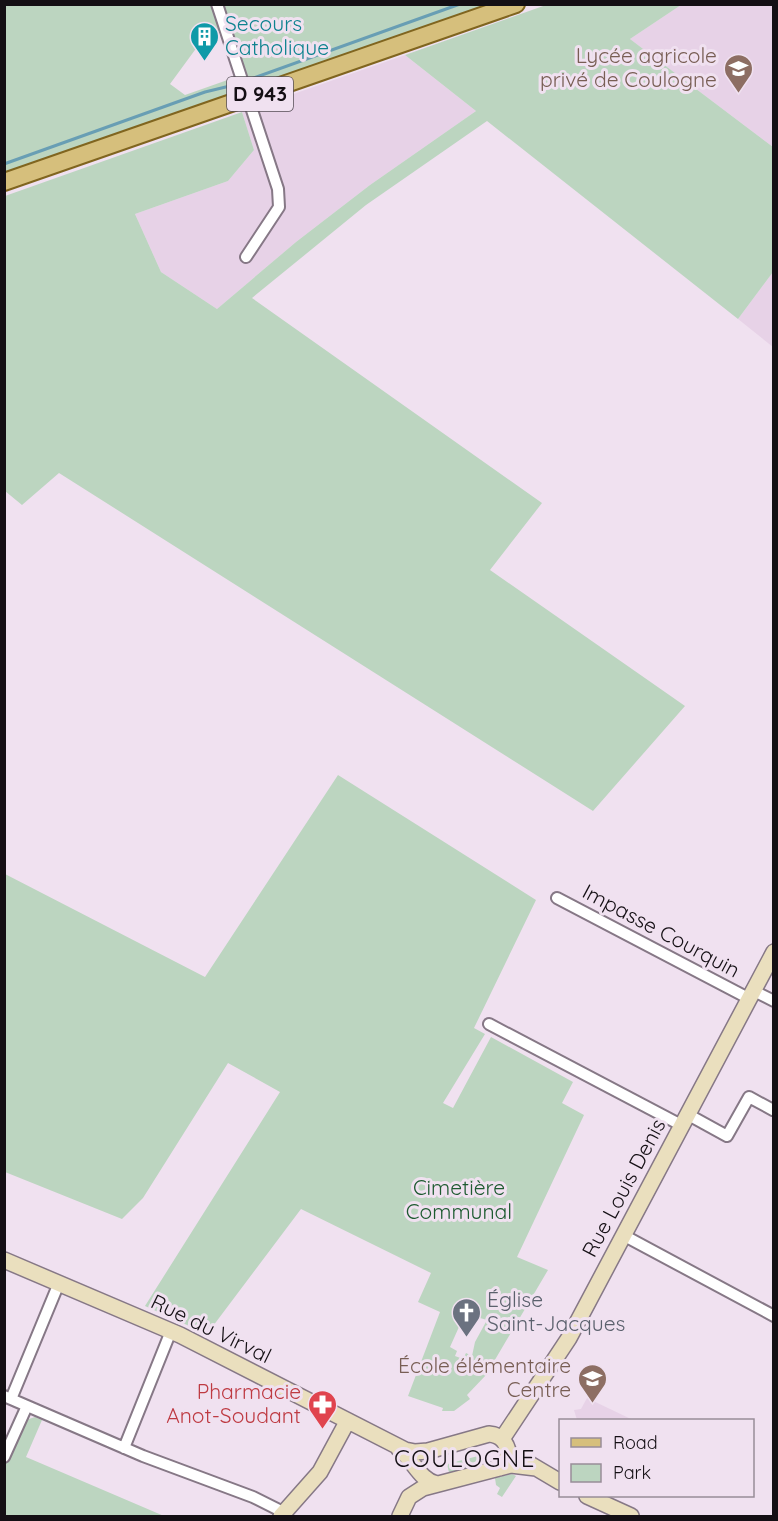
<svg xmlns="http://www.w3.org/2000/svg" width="778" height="1521" font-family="Quicksand,sans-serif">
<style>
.built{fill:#e7d2e7}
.green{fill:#bcd5c0;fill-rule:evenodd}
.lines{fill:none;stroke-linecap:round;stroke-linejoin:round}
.stream{stroke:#689eb4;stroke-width:3}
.street-casing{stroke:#867886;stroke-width:14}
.secondary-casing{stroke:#867886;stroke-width:18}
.primary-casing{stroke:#80651f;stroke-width:20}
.street{stroke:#fff;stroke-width:10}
.secondary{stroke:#eadfbe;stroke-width:15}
.primary{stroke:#d6bf7c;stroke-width:16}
.labels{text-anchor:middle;stroke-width:6;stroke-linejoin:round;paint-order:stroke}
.shield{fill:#f0e1f0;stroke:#564e56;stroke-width:1.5}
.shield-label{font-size:20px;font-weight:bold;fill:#140f14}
.culture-label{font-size:21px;fill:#0d838f;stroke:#f0e1f0;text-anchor:start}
.education-label{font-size:21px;fill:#785e54;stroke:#f0e1f0;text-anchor:end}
.street-label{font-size:21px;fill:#140f14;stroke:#f0e1f0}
.park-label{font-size:21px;fill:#1c5a2f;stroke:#f0e1f0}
.worship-label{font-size:21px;fill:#5b616d;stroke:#f0e1f0;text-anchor:start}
.health-label{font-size:21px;fill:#be3a42;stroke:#f0e1f0;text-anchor:end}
.quarter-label{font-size:24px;letter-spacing:1.5px;fill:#140f14;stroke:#f0e1f0}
</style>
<rect width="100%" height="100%" fill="#f0e1f0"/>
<path class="built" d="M681,5H773V147L630,39Z
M405,55L476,111L370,185L296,242L217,309L161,272L135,214L228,181L254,150L242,112Z
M773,272V347L738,319Z
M587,1398L633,1420H577L574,1410L581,1409Z"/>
<path class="green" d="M4,5H489L5,172ZM220,33L236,77L185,95L170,84L203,39Z
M546,5H681L630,39L773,147V272L738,319L487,121L366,205L252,298L542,503L490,570L685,706L593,811L59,473L22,505L5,491V196L242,112L254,150L228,181L135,214L161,272L217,309L296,242L370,185L476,111L405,55Z
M338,775L536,900L474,1028L485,1034L443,1103L453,1108L491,1037L573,1082L562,1103L584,1115L517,1257L548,1270L486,1375L467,1395L470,1399L454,1411H442L443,1408L408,1396L440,1312L418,1302L431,1273L301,1209L207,1334L145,1306L280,1092L228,1063L143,1198L122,1219L5,1172V874L205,977ZM473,1316L487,1320L475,1342L472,1356L466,1353L463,1359L455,1356L457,1351L450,1347L463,1318Z
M35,1417L42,1420L26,1457L164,1516H5L4,1465L26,1420Z
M482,1455L485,1468L450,1477L447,1464Z
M512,1474L516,1476L502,1497L497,1494L500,1488L496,1485L495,1478Z"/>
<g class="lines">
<path class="stream" d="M251,79L460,4
M4,164L205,92L234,85"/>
<defs>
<path id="street" d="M217,4L278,189L279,207L246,257
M557,898L748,998
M752,990L774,1001
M489,1024L681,1125
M687,1114L727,1136L749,1097L773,1110
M623,1235L774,1316
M4,1396L143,1456L253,1497L285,1513
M11,1399L59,1283
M124,1448L171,1331
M4,1457L27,1406"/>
<path id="secondary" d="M4,1260L180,1335L405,1450L415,1452L428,1451L489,1434C502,1435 507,1443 509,1455L500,1468
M502,1439L569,1338L774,952
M399,1449C413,1459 420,1481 437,1484
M528,1463L560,1482
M587,1496L631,1516
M281,1516L320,1472L347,1422
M400,1516L409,1497L423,1488L511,1465L536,1468"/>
<path id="primary" d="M4,182L516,4"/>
</defs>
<use href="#street" class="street-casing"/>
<use href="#secondary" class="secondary-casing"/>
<use href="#primary" class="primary-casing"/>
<use href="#street" class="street"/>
<use href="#secondary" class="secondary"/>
<use href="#primary" class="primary"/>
</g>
<defs>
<symbol id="building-pin" viewBox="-11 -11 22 30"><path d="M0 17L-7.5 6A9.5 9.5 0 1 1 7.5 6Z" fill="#0f9aa8" stroke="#f0e1f0"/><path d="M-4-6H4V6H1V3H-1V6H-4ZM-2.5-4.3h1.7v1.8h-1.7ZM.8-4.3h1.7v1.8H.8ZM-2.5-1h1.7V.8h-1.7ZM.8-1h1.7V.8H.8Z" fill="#fff"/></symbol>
<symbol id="school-pin" viewBox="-11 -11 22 30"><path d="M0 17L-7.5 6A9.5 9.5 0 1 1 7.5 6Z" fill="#8d6e63" stroke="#f0e1f0"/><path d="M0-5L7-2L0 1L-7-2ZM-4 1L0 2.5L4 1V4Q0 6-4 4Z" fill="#fff"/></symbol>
<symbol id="church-pin" viewBox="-11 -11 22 30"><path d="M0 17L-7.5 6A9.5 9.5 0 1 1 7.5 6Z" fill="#6b7280" stroke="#f0e1f0"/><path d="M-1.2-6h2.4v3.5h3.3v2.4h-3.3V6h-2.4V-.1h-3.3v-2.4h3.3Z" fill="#fff"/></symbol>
<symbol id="pharmacy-pin" viewBox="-11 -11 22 30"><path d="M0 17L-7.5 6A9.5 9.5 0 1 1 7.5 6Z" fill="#e0444e" stroke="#f0e1f0"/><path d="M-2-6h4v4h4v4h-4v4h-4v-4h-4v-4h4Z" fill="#fff"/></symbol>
</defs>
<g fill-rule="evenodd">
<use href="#building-pin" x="188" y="20" width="33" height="45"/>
<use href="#school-pin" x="722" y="52" width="33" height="45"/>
<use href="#church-pin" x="450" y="1296" width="33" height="45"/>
<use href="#school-pin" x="576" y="1362" width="33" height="45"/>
<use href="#pharmacy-pin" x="306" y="1388" width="33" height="45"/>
</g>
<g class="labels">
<rect class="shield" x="227" y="77" width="66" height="34" rx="4.5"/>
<g class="shield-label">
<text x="260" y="101">D 943</text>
</g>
<g class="culture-label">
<text x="225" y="31">Secours<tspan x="225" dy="24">Catholique</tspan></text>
</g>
<g class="education-label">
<text x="717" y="63">Lycée agricole<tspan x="717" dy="24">privé de Coulogne</tspan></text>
<text x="571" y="1373">École élémentaire<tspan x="571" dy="24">Centre</tspan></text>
</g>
<g class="street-label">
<text transform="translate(661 931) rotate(28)" y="7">Impasse Courquin</text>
<text transform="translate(624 1188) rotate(-62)" y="7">Rue Louis Denis</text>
<text transform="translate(211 1329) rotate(26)" y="7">Rue du Virval</text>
</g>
<g class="park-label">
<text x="459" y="1195">Cimetière<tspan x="459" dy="24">Communal</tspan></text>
</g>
<g class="worship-label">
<text x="487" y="1307">Église<tspan x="487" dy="24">Saint-Jacques</tspan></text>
</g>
<g class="health-label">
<text x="301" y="1399">Pharmacie<tspan x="301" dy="24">Anot-Soudant</tspan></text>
</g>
<g class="quarter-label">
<text x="465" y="1467">COULOGNE</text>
</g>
</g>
<rect width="778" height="1521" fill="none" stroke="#140f14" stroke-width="12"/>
<rect x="559" y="1419" width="195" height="78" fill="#f0e1f0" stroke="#988d98" stroke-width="1.5"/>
<rect x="571" y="1438" width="30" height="9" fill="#d6bf7c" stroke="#988d98" stroke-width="1.5"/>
<text x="613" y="1449" font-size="18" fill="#140f14">Road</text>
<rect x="571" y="1464" width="30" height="18" fill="#bcd5c0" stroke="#988d98" stroke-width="1.5"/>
<text x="613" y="1479" font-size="18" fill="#140f14">Park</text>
</svg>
